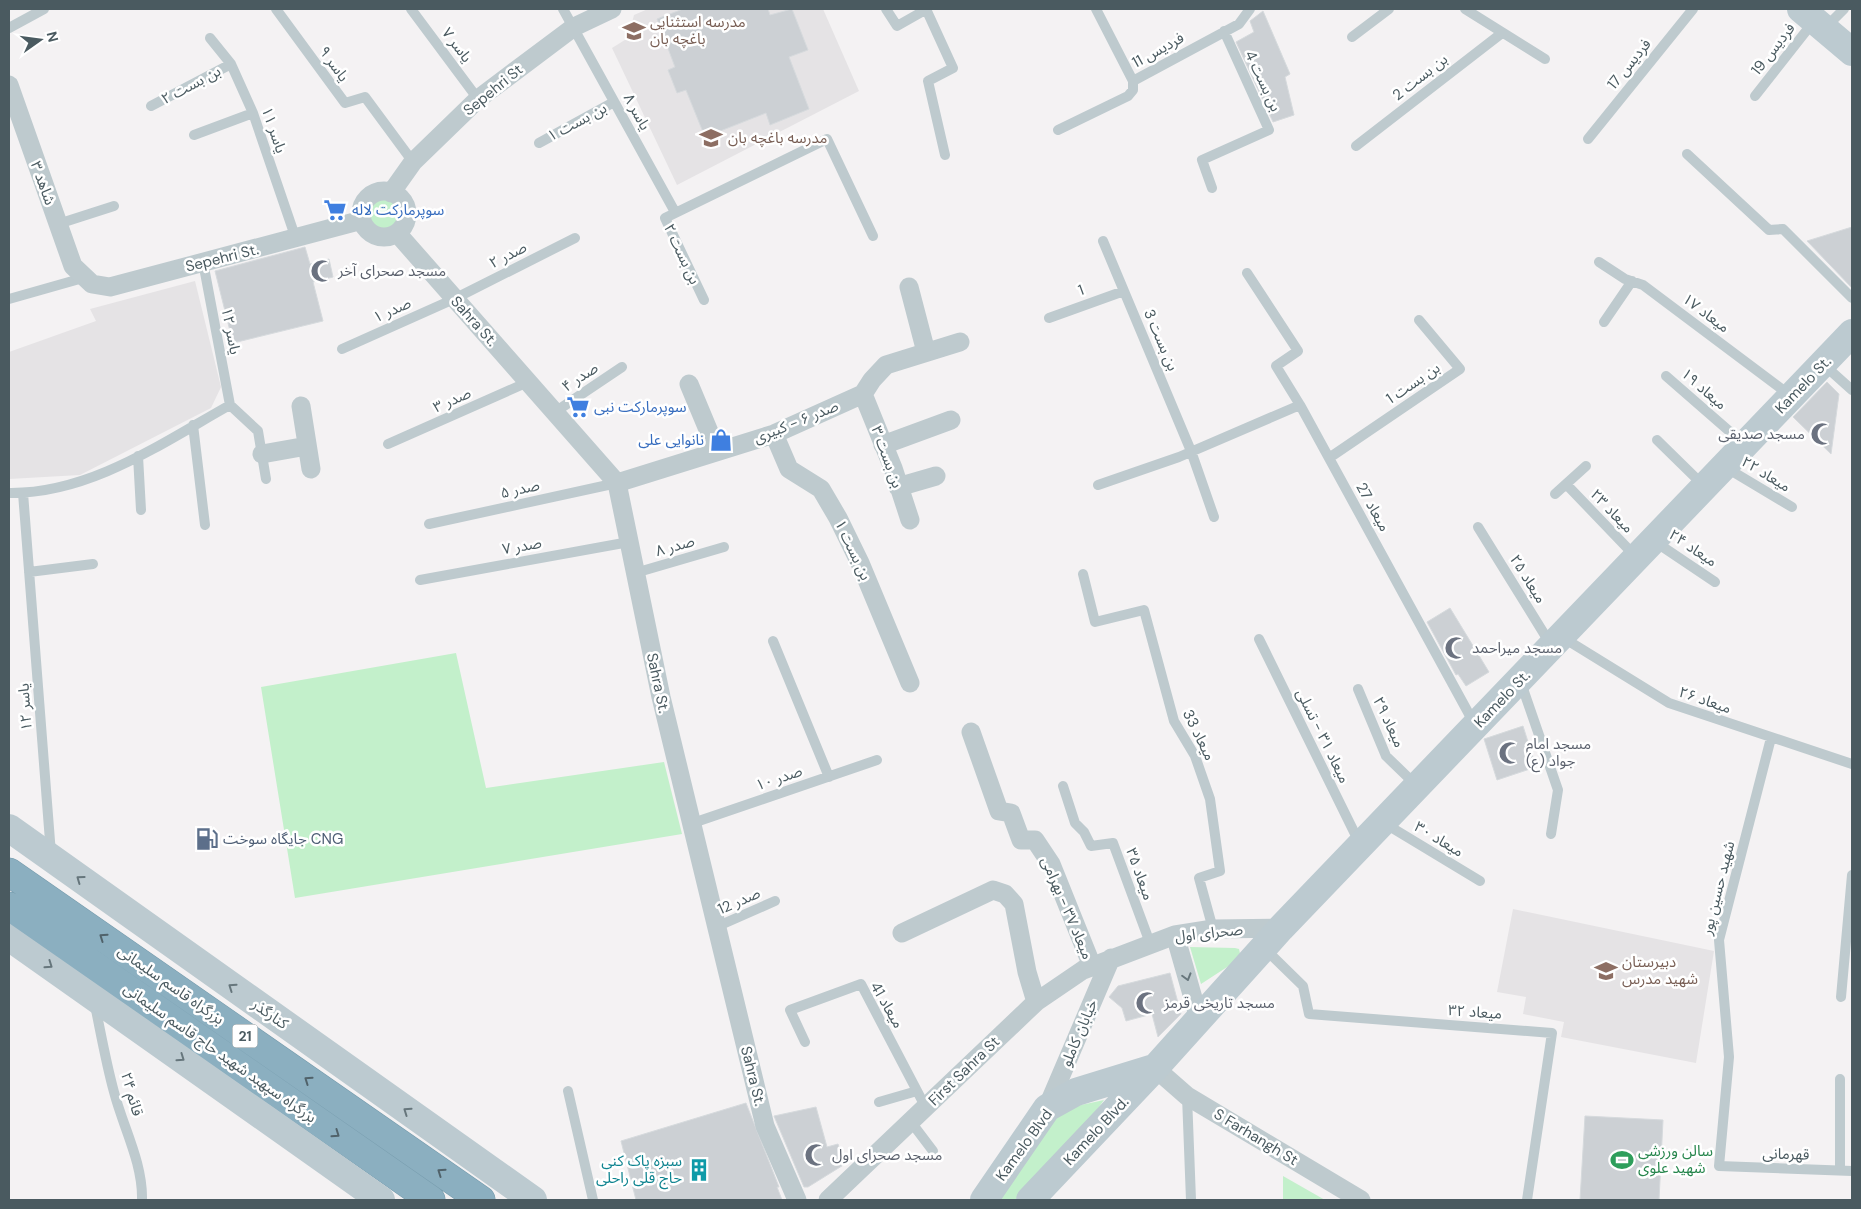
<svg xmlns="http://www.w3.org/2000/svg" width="1861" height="1209" font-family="'DM Sans','Noto Sans Arabic',sans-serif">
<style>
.education{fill:#e5e3e5}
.green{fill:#c3f0cb}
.building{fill:#ccd0d4;stroke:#d6dadd}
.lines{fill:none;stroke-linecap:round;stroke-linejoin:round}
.highway-casing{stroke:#769bac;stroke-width:29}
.lane{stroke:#becace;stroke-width:10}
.street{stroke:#becace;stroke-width:19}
.secondary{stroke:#bccad0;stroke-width:28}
.highway{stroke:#8bafc0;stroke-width:28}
.oneway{stroke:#66767c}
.oneway2{stroke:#50626a}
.oneway3{stroke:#67767c}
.labels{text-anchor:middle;stroke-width:5;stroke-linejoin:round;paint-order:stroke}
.shield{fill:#fff;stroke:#808c90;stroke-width:1}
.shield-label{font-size:14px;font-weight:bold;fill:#4a5a60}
.education-label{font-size:15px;fill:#785e54;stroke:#fff;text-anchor:start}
.street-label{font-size:15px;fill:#4a5a60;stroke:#fff}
.shop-label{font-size:15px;fill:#366cbe;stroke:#fff;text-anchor:start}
.worship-label{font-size:15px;fill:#5b616d;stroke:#fff;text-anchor:start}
.service-label{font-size:15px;fill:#4e5e75;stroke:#fff;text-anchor:start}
.leisure-label{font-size:15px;fill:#27864d;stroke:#fff;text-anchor:start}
.culture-label{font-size:15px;fill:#0d838f;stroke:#fff;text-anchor:end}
</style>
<rect width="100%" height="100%" fill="#f4f2f3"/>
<path class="education" d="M648,9H823L859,91L677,185L612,48L628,38L634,15Z
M195,281L221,387L211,408L80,475L9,479V352L96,321L90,309Z
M1513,909L1714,951L1696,1063L1561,1037L1564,1022L1523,1014L1526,997L1497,992Z"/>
<path class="green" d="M368 214a16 16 0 1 1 32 0a16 16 0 1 1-32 0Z
M456,653L486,788L664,762L682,834L295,898L261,687Z
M1190,947L1235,948L1239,949L1241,958L1201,984Z
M1104,1100L1081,1132L1015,1200H998L1058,1110Z
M1283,1176L1325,1200H1283Z"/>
<path class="building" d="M683,9H768L770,15L792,9L808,50L789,57L809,109L770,125L766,113L705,137L686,90L677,93L668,70L675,67L657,19Z
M1263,11L1290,74L1285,77L1294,115L1273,122L1236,42L1254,32L1250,21Z
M1852,227V288L1807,241Z
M305,247L310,264L329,259L333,277L313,282L323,321L233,343L215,271Z
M1827,382L1839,394L1831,454L1793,417Z
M1450,608L1489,672L1466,686L1458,674L1456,675L1427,622Z
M1523,726L1536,767L1497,780L1484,739Z
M1170,973L1181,1014L1158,1037L1152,1014L1126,1021L1122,1008L1109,997L1118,986Z
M746,1103L779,1187H777L782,1200H636L621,1141Z
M816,1107L827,1147L838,1144L845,1164L808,1187H804L774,1116Z
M1585,1116L1663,1120L1659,1200H1580Z"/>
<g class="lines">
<defs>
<path id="highway" d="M9,872L481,1200
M9,906L431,1200"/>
</defs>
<use href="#highway" class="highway-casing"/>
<path class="lane" d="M276,9L345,103L365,97L413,162
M411,9L478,99
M563,9L675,212
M886,9L897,26L927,9
M926,9L953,68L928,81L945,155
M1096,9L1133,81
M1465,9L1545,59
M1826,27L1844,9
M9,28L44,9
M1352,37L1389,9
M210,38L231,64L253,113L296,239
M1755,96L1814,21
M151,106L231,64
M1058,130L1128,96L1133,90V81L1239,24L1250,9
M194,135L253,113
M1588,139L1693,9
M539,143L614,102
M1356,146L1502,33
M1687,154L1769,230L1783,229L1852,298
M1212,188L1202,160L1269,130L1224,31
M58,224L114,206
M1103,241L1191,451L1214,517
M1599,262L1625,279L1643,285L1791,396
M1247,273L1298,351L1276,366L1300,405
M9,299L83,278
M704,300L665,218L827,139L873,236
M1049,318L1124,291
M1604,322L1632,281
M342,349L454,299L575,238
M1823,364L1852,390
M1666,376L1744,444
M230,405L258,431L266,479
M555,412L622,367
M193,425L205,525
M1657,440L1705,487
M388,444L528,382
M138,456L141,510
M1329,458L1460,369L1419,320
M1725,467L1792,507
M1566,484L1636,557
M1098,485L1179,457L1300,405L1475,725
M9,493C90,494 162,443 230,405L203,262
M23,493L51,854
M1555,494L1586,466
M429,524L617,483
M1478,527L1551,645
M1654,541L1715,582
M29,572L93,564
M635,573L724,547
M1083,574L1095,622L1144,610L1174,721L1195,756L1210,799L1220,871L1199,878L1213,929
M420,580L629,542
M1562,637L1669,703L1852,764
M1259,639L1359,842
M773,641L829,777
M1521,683L1558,790L1551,834
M1358,689L1386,756L1417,786
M1771,738L1719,940L1729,1057L1719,1166L1852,1171
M1063,786L1075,823L1084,832L1091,846L1113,843L1150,943
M1384,823L1480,881
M690,824L877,760
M716,927L775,901
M1264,948L1303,986L1309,1014L1552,1033L1527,1200
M1841,997L1852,875
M95,1005C101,1034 106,1063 114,1092C123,1127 143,1163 142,1200
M805,1042L790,1010L861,984L926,1108
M1840,1079V1170
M568,1091L593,1200
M1187,1096L1191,1200
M879,1102L917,1091
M911,1122L933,1151"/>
<path class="street" d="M9,85L73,266L92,284L110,287L362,220
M361 214a23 23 0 1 1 46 0a23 23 0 1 1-46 0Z
M391,193L413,162L478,99L574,27L612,9
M397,233L617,483L661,697L765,1126L797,1200
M909,287L926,352
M689,384L717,451
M863,394L893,468L910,520
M301,406L311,469
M774,434L789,469L821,489L838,518L860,563L910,683
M883,445L951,420
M262,454L307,446
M617,483L774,434L863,394L872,380L886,365L960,342
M898,487L936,476
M971,732L999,811L1011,813L1021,840H1035L1051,864L1092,966
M902,933L993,890L1005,894L1014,904L1027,972L1036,1002
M1175,935L1199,1019
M1155,1068L1187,1096L1361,1200
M1047,1108L1111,958
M828,1200L1036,1002L1083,970L1175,935L1213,929L1281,928"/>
<path class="secondary" d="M1801,9L1852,52
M9,828L533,1200
M9,937L381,1200
M984,1200L1047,1108L1076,1092L1154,1068
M1030,1200L1155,1068L1281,928L1852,333"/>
<use href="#highway" class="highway"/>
</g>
<defs><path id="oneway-chevron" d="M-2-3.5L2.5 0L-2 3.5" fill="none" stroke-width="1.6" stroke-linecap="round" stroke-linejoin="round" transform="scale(1.25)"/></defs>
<g class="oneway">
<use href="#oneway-chevron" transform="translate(80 879) rotate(-144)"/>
<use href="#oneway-chevron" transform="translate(49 965) rotate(35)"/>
<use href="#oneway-chevron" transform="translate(232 987) rotate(-145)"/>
<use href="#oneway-chevron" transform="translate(181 1058) rotate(35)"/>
<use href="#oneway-chevron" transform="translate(407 1111) rotate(-145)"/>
</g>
<g class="oneway2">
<use href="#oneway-chevron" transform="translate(103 937) rotate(-145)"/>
<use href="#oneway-chevron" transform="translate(308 1080) rotate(-145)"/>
<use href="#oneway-chevron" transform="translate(336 1134) rotate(35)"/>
<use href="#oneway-chevron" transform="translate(441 1172) rotate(-145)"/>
</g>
<use class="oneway3" href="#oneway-chevron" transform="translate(1187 977) rotate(74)"/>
<defs>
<symbol id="school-bare" viewBox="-9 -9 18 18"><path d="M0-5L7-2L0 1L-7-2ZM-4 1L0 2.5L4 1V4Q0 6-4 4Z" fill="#8d6e63" stroke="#fff" stroke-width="2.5" paint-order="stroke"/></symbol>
<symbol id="supermarket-bare" viewBox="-9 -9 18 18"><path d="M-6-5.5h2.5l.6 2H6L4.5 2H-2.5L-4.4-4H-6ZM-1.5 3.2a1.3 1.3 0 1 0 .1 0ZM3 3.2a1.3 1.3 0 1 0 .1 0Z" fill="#3f7fe0" stroke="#fff" stroke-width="2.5" paint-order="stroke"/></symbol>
<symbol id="mosque-bare" viewBox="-9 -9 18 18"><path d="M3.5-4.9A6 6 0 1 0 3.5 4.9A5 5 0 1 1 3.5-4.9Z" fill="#6b7280" stroke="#fff" stroke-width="2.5" paint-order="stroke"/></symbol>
<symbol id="shop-bare" viewBox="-9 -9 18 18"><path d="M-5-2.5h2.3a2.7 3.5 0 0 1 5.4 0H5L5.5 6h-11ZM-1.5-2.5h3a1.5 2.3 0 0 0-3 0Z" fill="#3f7fe0" stroke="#fff" stroke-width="2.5" paint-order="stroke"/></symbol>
<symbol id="fuel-bare" viewBox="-9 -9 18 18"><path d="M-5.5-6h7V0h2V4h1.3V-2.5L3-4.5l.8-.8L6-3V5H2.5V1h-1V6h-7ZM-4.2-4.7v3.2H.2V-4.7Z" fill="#5c6f8a" stroke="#fff" stroke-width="2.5" paint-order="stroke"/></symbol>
<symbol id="stadium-bare" viewBox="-9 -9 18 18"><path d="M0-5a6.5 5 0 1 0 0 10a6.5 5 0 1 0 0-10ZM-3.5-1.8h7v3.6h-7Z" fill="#2e9e5b" stroke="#fff" stroke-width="2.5" paint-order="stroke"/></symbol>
<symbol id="building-bare" viewBox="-9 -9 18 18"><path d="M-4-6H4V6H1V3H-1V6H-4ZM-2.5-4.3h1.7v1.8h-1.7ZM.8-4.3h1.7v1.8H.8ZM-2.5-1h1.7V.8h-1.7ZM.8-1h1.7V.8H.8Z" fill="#0f9aa8" stroke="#fff" stroke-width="2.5" paint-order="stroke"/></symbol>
</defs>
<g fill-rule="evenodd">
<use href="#school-bare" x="618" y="15" width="32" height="32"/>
<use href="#school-bare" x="695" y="122" width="32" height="32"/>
<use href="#supermarket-bare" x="319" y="194" width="32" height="32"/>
<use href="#mosque-bare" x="306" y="255" width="32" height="32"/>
<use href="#supermarket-bare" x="562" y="391" width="32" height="32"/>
<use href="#mosque-bare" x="1806" y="418" width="32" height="32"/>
<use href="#shop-bare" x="705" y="424" width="32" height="32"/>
<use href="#mosque-bare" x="1440" y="632" width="32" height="32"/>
<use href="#mosque-bare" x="1494" y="737" width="32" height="32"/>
<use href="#fuel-bare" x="191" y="823" width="32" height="32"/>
<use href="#school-bare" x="1590" y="955" width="32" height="32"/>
<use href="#mosque-bare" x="1131" y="987" width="32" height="32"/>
<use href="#mosque-bare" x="800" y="1139" width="32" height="32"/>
<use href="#stadium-bare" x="1606" y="1144" width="32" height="32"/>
<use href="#building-bare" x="683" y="1154" width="32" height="32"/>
</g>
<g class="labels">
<rect class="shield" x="232.5" y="1024.5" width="25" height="23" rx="4"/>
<g class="shield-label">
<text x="245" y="1041">21</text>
</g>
<g class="education-label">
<text x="650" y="27">مدرسه استثنایی<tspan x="650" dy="17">باغچه بان</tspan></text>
<text x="728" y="143">مدرسه باغچه بان</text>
<text x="1622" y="967">دبیرستان<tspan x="1622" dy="17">شهید مدرس</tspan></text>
</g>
<g class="street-label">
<text transform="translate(457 45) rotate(53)" y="5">یاسر ۷</text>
<text transform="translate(1773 49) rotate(-52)" y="5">فردیس 19</text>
<text transform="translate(1158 50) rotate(-29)" y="5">فردیس 11</text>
<text transform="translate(334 64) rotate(54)" y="5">یاسر ۹</text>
<text transform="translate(1629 64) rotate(-51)" y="5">فردیس 17</text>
<text transform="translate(1420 77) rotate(-38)" y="5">بن بست 2</text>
<text transform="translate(1263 81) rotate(65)" y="5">بن بست 4</text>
<text transform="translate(191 85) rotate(-28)" y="5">بن بست ۲</text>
<text transform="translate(493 90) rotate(-39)" y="5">Sepehri St</text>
<text transform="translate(637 112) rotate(61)" y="5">یاسر ۸</text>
<text transform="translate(577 122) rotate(-28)" y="5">بن بست ۱</text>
<text transform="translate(274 130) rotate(71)" y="5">یاسر ۱۱</text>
<text transform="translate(43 183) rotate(70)" y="5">شاهد ۳</text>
<text transform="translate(682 254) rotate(65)" y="5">بن بست ۲</text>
<text transform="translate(508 255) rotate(-27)" y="5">صدر ۲</text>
<text transform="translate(222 258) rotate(-14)" y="5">Sepehri St.</text>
<text transform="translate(1081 290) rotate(-20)" y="5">1</text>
<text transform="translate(392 310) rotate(-24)" y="5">صدر ۱</text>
<text transform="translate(1706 313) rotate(37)" y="5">میعاد ۱۷</text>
<text transform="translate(474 321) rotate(48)" y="5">Sahra St.</text>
<text transform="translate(231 331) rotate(79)" y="5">یاسر ۱۲</text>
<text transform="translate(1161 340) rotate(67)" y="5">بن بست 3</text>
<text transform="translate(580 377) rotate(-34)" y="5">صدر ۴</text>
<text transform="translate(1413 383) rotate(-34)" y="5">بن بست 1</text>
<text transform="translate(1803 385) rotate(-46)" y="5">Kamelo St.</text>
<text transform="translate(1704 389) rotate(41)" y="5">میعاد ۱۹</text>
<text transform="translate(452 400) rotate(-24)" y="5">صدر ۳</text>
<text transform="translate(796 422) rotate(-22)" y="5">صدر ۶ - کبیری</text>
<text transform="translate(887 457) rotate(70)" y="5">بن بست ۳</text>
<text transform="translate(1766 474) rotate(31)" y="5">میعاد ۲۲</text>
<text transform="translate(520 489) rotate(-13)" y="5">صدر ۵</text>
<text transform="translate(1373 507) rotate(61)" y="5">میعاد 27</text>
<text transform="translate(1612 511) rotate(46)" y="5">میعاد ۲۳</text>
<text transform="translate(522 546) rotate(-10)" y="5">صدر ۷</text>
<text transform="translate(675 546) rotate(-16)" y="5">صدر ۸</text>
<text transform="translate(1693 548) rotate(34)" y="5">میعاد ۲۴</text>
<text transform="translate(853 550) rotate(65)" y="5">بن بست ۱</text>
<text transform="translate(1528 579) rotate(58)" y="5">میعاد ۲۵</text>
<text transform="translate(658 683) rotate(78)" y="5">Sahra St.</text>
<text transform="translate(1502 699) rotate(-46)" y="5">Kamelo St.</text>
<text transform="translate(1705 700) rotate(19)" y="5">میعاد ۲۶</text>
<text transform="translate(25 707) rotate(-94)" y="5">یاسر ۱۲</text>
<text transform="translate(1389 722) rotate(65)" y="5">میعاد ۲۹</text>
<text transform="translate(1199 735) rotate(64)" y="5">میعاد 33</text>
<text transform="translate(1323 736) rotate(64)" y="5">میعاد ۳۱ - تسلی</text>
<text transform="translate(779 778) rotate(-19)" y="5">صدر ۱۰</text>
<text transform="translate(1439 839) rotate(31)" y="5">میعاد ۳۰</text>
<text transform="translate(1140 874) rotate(70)" y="5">میعاد ۳۵</text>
<text transform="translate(1718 888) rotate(-76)" y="5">شهید حسین پور</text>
<text transform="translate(739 901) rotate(-24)" y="5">صدر 12</text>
<text transform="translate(1067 908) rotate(67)" y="5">میعاد ۳۷ - بهرامی</text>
<text transform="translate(1209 933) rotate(-6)" y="5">صحرای اول</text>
<text transform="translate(171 985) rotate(35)" y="5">بزرگراه قاسم سلیمانی</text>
<text transform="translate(887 1005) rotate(60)" y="5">میعاد 41</text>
<text transform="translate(1475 1012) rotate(4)" y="5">میعاد ۳۲</text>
<text transform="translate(270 1014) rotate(35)" y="5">کنارگذر</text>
<text transform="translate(1079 1033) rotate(-67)" y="5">خیابان کاملو</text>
<text transform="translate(220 1053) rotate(35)" y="5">بزرگراه سپهبد شهید حاج قاسم سلیمانی</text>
<text transform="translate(964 1071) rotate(-44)" y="5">First Sahra St</text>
<text transform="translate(753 1076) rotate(76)" y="5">Sahra St.</text>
<text transform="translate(132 1094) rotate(74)" y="5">قائم ۲۴</text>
<text transform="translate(1096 1131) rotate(-47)" y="5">Kamelo Blvd.</text>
<text transform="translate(1256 1137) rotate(31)" y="5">S Farhangh St</text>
<text transform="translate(1024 1145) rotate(-54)" y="5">Kamelo Blvd</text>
<text transform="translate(1786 1154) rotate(2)" y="5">قهرمانی</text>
</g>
<g class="shop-label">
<text x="352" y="215">سوپرمارکت لاله</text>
<text x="594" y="412">سوپرمارکت نبی</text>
<text x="704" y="445" text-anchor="end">نانوایی علی</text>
</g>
<g class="worship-label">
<text x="338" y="276">مسجد صحرای آخر</text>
<text x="1805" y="439" text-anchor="end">مسجد صدیقی</text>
<text x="1472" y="653">مسجد میراحمد</text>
<text x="1526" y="749">مسجد امام<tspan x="1526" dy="17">جواد (ع)</tspan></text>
<text x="1164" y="1008">مسجد تاریخی قرمز</text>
<text x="832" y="1160">مسجد صحرای اول</text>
</g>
<g class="service-label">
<text x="223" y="844">جایگاه سوخت CNG</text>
</g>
<g class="leisure-label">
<text x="1638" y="1156">سالن ورزشی<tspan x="1638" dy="17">شهید علوی</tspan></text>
</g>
<g class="culture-label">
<text x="682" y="1166">سبزه پاک کنی<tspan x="682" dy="17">حاج قلی راحلی</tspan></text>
</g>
</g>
<rect width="1861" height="1209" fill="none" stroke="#4a5a60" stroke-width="20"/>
<g transform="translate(40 40) rotate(76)" stroke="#ffffff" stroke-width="4" paint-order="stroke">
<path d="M0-4L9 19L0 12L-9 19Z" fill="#4a5a60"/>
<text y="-8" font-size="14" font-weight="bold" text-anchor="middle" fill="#4a5a60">N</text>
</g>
</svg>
